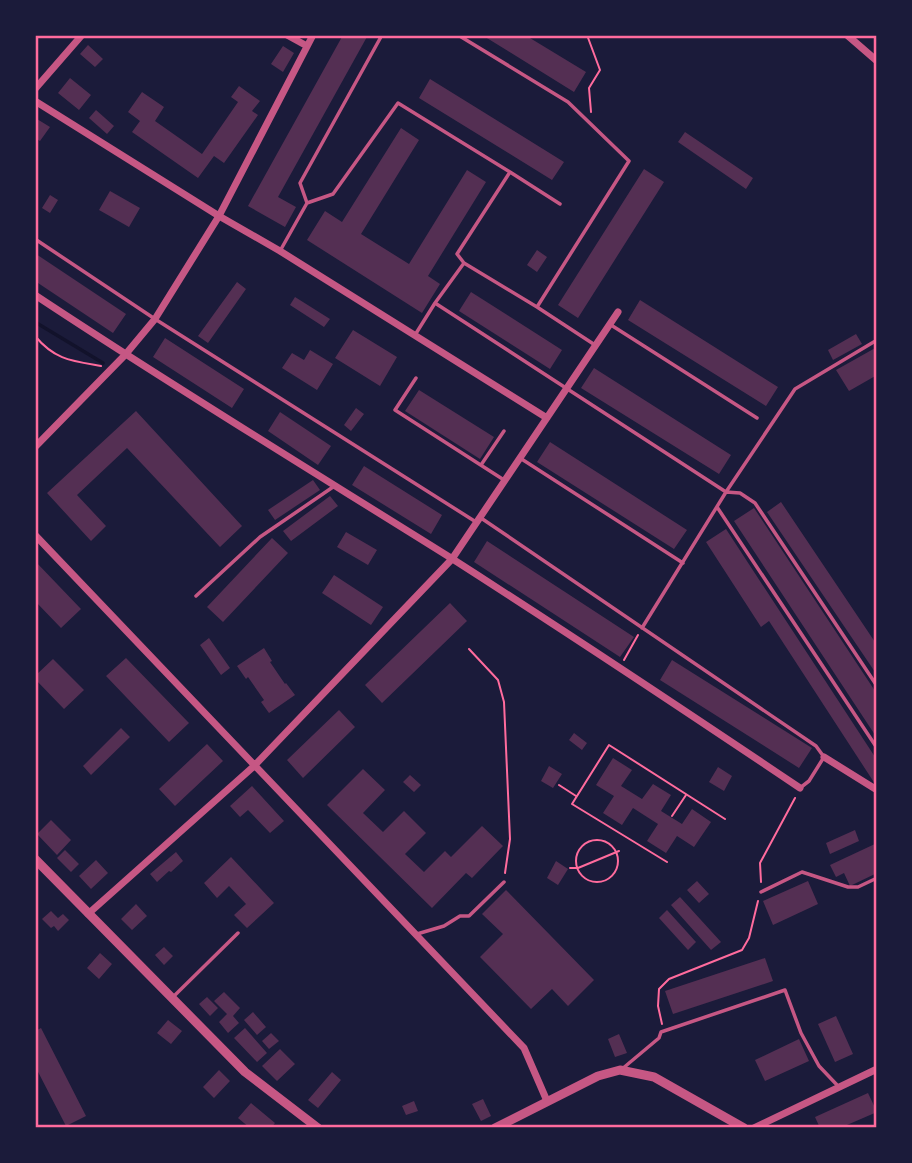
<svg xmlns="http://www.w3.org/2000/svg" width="912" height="1163" font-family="'DM Sans',sans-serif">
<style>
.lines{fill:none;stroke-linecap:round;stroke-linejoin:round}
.stream{stroke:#12122b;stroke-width:3.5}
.building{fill:#542f53}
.path{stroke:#ff6b9d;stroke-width:2}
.service{stroke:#c65784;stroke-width:3.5}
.minor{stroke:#c65784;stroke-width:7}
.tertiary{stroke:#c65784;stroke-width:9}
.neatline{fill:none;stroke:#ff6b9d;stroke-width:2.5}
</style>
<rect width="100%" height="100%" fill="#1b1b3a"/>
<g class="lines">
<path class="stream" d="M35,322L103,363"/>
</g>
<path class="building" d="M343,35H368L278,197L296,207L285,227L248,206Z
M482,35H525L586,72L574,92Z
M88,45L103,59L95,67L80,54Z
M283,46L294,53L283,72L271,64Z
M70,78L91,95L79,110L58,93Z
M430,79L564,162L552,180L419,98Z
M239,86L260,101L252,111L258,115L224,163L214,156L198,178L132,132L140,121L128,112L142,92L164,107L155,121L202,154L238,102L231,97Z
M96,110L114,126L107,134L89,118Z
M37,119L50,127L40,141L35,138V122Z
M401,128L419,140L361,234L409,264L467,170L486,182L428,276L440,284L422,313L307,240L325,211L342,222Z
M685,132L753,178L746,189L678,142Z
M644,169L664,182L578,318L558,305Z
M110,191L140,208L129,227L99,210Z
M50,195L58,200L50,213L42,208Z
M537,250L547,257L537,272L527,265Z
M36,254L126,314L113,333L35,281Z
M237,282L246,289L208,343L198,336Z
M471,292L562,350L550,369L459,311Z
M295,297L330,319L324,327L290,305Z
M640,300L778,387L766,406L628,320Z
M353,330L397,357L380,386L335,358Z
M856,334L862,344L833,360L828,350Z
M165,338L244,389L232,408L153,357Z
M877,347V375L849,391L836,370Z
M310,350L333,364L317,390L282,368L292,353L304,360Z
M594,368L731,455L719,474L581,388Z
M419,390L494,437L480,459L405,411Z
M356,408L364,414L351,431L344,425Z
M136,411L242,526L220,547L127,448L77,495L106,526L91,541L47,493Z
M280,412L331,446L318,465L268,431Z
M550,442L687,530L674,549L537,462Z
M364,466L442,515L431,534L352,485Z
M313,480L320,490L275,520L268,510Z
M330,496L338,506L291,541L283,531Z
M781,502L877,645V675L767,512Z
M754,508L877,694V738L734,521Z
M726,529L877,760V787L769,621L761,627L706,542Z
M346,532L377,550L368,565L337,547Z
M272,538L288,553L223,622L207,607Z
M487,541L634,637L620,657L474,562Z
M35,561L81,609L61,628L35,601Z
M334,575L383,607L371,625L322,593Z
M450,603L467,621L382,703L365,685Z
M209,638L230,668L221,675L200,645Z
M264,648L272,661L270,662L285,684L286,683L295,695L269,713L261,702L264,700L248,677L246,679L237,666Z
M126,658L189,723L169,742L106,676Z
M53,659L84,690L64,709L35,679V676Z
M672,660L812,748L799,768L660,680Z
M339,710L355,727L303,778L287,760Z
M121,728L130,737L91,775L83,766Z
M574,733L587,743L582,750L569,740Z
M207,744L223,761L175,806L159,789Z
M613,758L632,770L621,786L642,799L653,784L671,795L661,811L682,824L692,809L711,822L694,847L677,836L666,853L647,841L658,824L633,808L622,825L603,813L614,796L596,785Z
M549,766L562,774L553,788L541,781Z
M718,767L732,776L724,791L709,782Z
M363,769L385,790L363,813L383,832L404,811L426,833L405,854L424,872L445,851L451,857L482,826L503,846L472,878L466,873L432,908L327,805Z
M410,775L421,785L414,792L403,782Z
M252,786L284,821L270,833L248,810L240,817L230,806Z
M51,820L71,840L57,855L37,834Z
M855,830L859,841L830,854L826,843Z
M877,843V873L850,886L844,873L836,877L830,865Z
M65,850L79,864L71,872L57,858Z
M176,852L183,861L171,872L169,871L157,882L150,874Z
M231,857L274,903L247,928L234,915L246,904L229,886L217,898L204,883Z
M96,860L108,873L91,889L79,876Z
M556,861L568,869L558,885L547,878Z
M697,881L709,894L699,903L687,890Z
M808,881L818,904L773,925L763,901Z
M506,890L594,980L568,1006L552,989L531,1009L480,957L503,934L482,914Z
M680,897L721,942L711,950L671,905Z
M136,904L147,916L132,930L121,919Z
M667,910L696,942L688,950L659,918Z
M51,911L58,918L63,914L69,920L58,931L54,926L51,928L42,919Z
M164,947L173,956L164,965L155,955Z
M100,953L112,964L99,979L87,968Z
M765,958L773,981L673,1014L665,991Z
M224,992L240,1008L233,1016L239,1023L228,1033L219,1022L227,1014L214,1001Z
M207,997L218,1008L210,1016L199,1004Z
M253,1012L266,1027L257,1035L244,1020Z
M836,1016L853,1054L835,1062L818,1024Z
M168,1020L182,1031L171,1044L157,1033Z
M41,1028L86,1116L66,1126L35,1066V1031Z
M245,1028L267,1053L257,1062L234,1038Z
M271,1033L279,1041L269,1049L262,1041Z
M619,1034L627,1053L615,1057L608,1039Z
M799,1039L809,1061L765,1081L755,1060Z
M280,1049L295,1064L277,1081L262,1066Z
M219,1070L230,1081L214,1098L203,1087Z
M332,1072L341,1080L318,1108L308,1100Z
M868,1093L877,1112L840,1128H820L815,1117Z
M483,1099L491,1116L481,1121L472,1104Z
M414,1101L418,1111L406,1115L402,1106Z
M251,1103L275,1123L271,1128H250L238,1118Z"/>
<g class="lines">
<path class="path" d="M587,35L600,70L589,88L591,112
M35,336C55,360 72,361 101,366
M469,649L498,680L504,702L510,839L505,873
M624,660L638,635
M559,785L576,796
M672,816L686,795
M576 861a21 21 0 1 1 42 0a21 21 0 1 1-42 0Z
M667,862L572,804L609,745L725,819
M570,868H578L619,851
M761,882L760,863L795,798
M662,1024L658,1006L659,989L669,979L742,950L749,938L758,901"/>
<path class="service" d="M458,35L568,102L629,161L537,307
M510,172L560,204
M307,203L300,183L382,35
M35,239L155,319L476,522
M280,251L307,203L333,194L398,103L510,172L457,254L464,263
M435,303L726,492L740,493L755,503L877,686
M611,325L757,418
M415,335L435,303L464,263L537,307L595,345
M416,378L395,410L504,480
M520,458L683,563
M481,465L504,431
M717,507L877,748
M481,518L816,746L824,757L809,781L800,788
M196,596L260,537L333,487
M642,628L726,492L795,389L877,340
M761,892L802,872L848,887H858L877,878
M417,934L444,926L460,916H469L504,882
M173,997L238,933
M622,1069L659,1038L661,1032L785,990L801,1033L819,1066L838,1086"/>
<path class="minor" d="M287,35L307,46
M847,35L877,61
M877,35V36
M35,89L82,35
M35,101L219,216L280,251L547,418
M35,295C172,386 312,471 451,558C568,633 684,710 800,788
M35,447L125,355L155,319L219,216L313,35
M35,535L524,1048L547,1101
M824,757L877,790
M88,914L254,766L452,559L618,312
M754,1128L877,1069"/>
<path class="tertiary" d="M35,859L245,1072L318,1128
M495,1128L598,1076L620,1070L654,1077L744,1128"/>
</g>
<rect width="912" height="1163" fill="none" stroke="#1b1b3a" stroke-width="74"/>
<rect x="37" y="37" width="838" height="1089" class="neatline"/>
</svg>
